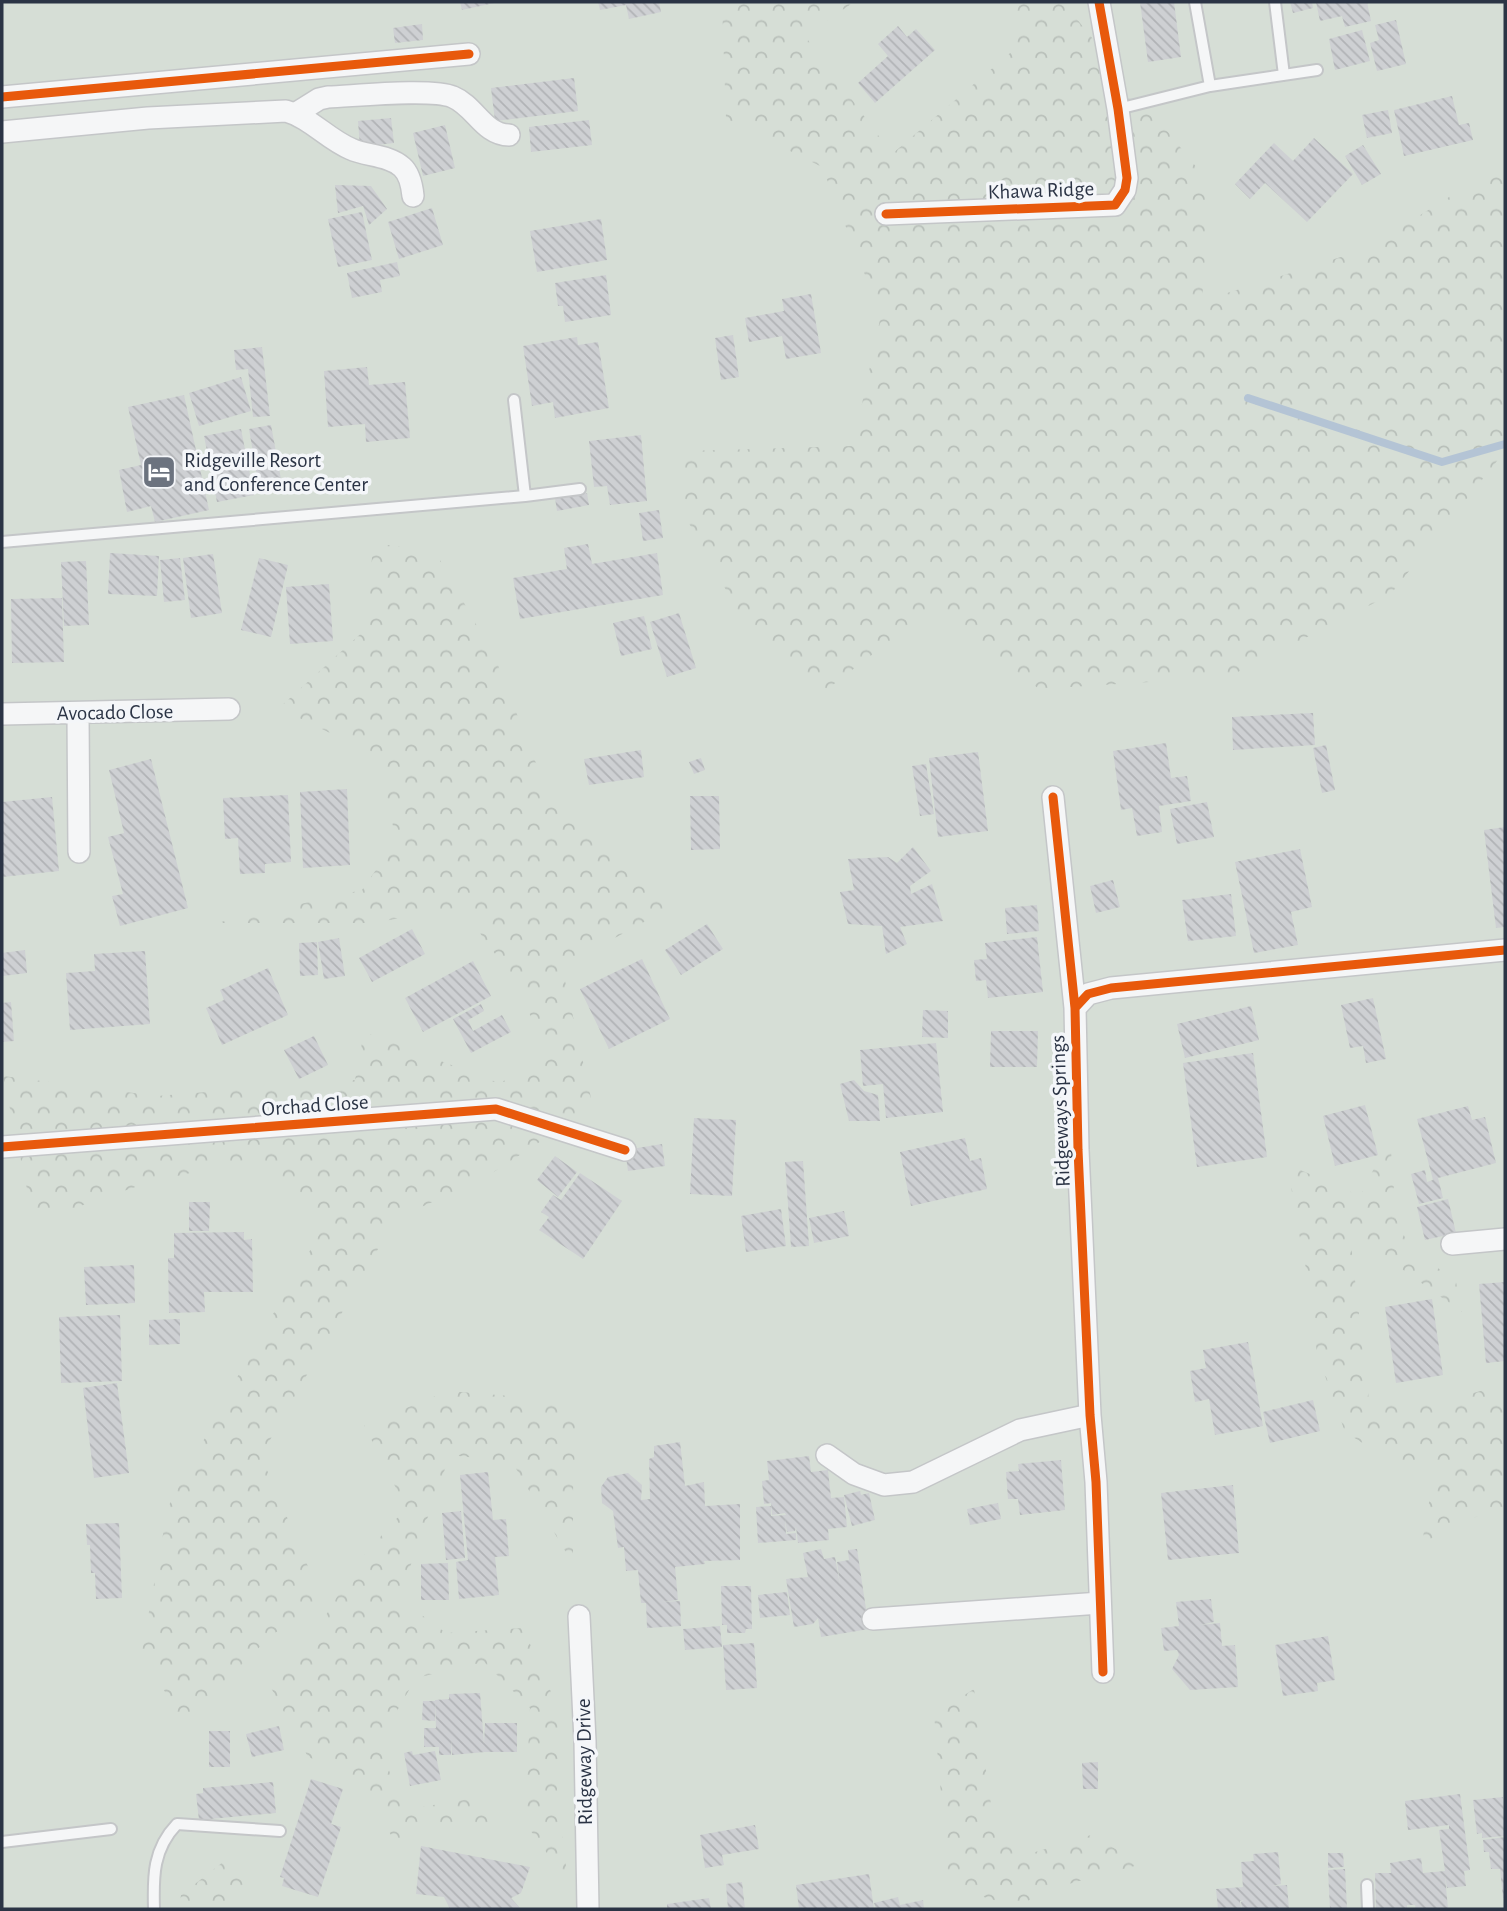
<svg xmlns="http://www.w3.org/2000/svg" width="1507" height="1911" font-family="'Alegreya Sans',sans-serif">
<style>
.green{fill:#d6ded6}
.forest{fill:url(#forest-crowns)}
.lines{fill:none;stroke-linecap:round;stroke-linejoin:round}
.stream{stroke:#b4c4d5;stroke-width:8}
.building{fill:url(#building-back-hatch)}
.lane-casing{stroke:#c4c6c8;stroke-width:14}
.street-casing{stroke:#c4c6c8;stroke-width:24}
.lane{stroke:#f5f6f7;stroke-width:10}
.street{stroke:#f5f6f7;stroke-width:21}
.cycleway-casing{stroke:#f4f6f9;stroke-width:13}
.cycleway{stroke:#e8590c;stroke-width:9}
.labels{text-anchor:middle;stroke-width:7;stroke-linejoin:round;paint-order:stroke}
.street-label{font-size:21px;fill:#2b3445;stroke:#f4f6f9}
.poi-label{font-size:21px;fill:#2b3445;stroke:#f4f6f9;text-anchor:start}
</style>
<defs>
<pattern id="forest-crowns" width="20" height="18" patternUnits="userSpaceOnUse" patternTransform="scale(1.75)"><rect width="20" height="18" fill="#d6ded6"/><path d="M2 6a3 3 0 1 1 6 0M12 15a3 3 0 1 1 6 0" fill="none" stroke="#b8bfb9"/></pattern>
<pattern id="building-back-hatch" width="6" height="6" patternUnits="userSpaceOnUse" patternTransform="scale(1.75)"><rect width="6" height="6" fill="#ced0d3"/><path d="M-1 5l2 2M0 0l6 6M5-1l2 2" fill="none" stroke="#b1b3b6"/></pattern>
</defs>
<rect width="100%" height="100%" fill="#e6e8ea"/>
<!-- green -->
<path class="green" d="M 2,2 L 1505,2 L 1505,1909 L 2,1909 Z"/>
<!-- forest -->
<path class="forest" d="M 722,2 L 854,2 L 805,36 L 892,154 L 1016,48 L 1015,2 L 1063,2 L 1210,184 L 1202,301 L 1366,249 L 1505,162 L 1505,451 L 1390,595 L 1228,677 L 1039,689 L 934,607 L 821,694 L 752,637 L 685,516 L 685,451 L 853,446 L 881,315 L 822,167 L 726,119 Z
M 373,543 L 435,551 L 496,660 L 551,802 L 673,906 L 562,967 L 593,1107 L 483,1179 L 395,1219 L 261,1456 L 324,1604 L 273,1634 L 182,1723 L 142,1650 L 168,1507 L 248,1357 L 326,1223 L 249,1159 L 144,1184 L 34,1222 L 3,1076 L 157,1096 L 355,1080 L 364,1032 L 499,1083 L 546,1062 L 522,991 L 461,907 L 373,923 L 216,923 L 362,890 L 396,841 L 379,757 L 279,708 L 367,628 Z
M 1390,1137 L 1396,1219 L 1414,1256 L 1455,1277 L 1462,1312 L 1392,1262 L 1351,1245 L 1369,1401 L 1436,1404 L 1494,1387 L 1505,1394 L 1505,1511 L 1486,1512 L 1422,1543 L 1435,1468 L 1385,1457 L 1345,1432 L 1317,1353 L 1307,1274 L 1293,1202 L 1289,1165 L 1360,1196 Z
M 448,1391 L 523,1397 L 577,1409 L 573,1491 L 573,1564 L 512,1462 L 450,1455 L 399,1598 L 446,1633 L 523,1628 L 562,1717 L 557,1789 L 568,1882 L 525,1823 L 530,1708 L 484,1662 L 416,1678 L 379,1742 L 403,1810 L 482,1797 L 492,1831 L 433,1828 L 394,1841 L 361,1778 L 308,1757 L 269,1684 L 317,1630 L 358,1562 L 406,1508 L 364,1425 Z
M 974,1689 L 996,1838 L 1032,1853 L 1091,1835 L 1142,1864 L 1072,1883 L 1015,1906 L 949,1887 L 934,1714 Z
M 228,1858 L 249,1888 L 232,1909 L 179,1909 L 181,1895 Z"/>
<g class="lines">
<!-- stream -->
<path class="stream" d="M 1248,398 L 1442,462 L 1505,444"/>
</g>
<!-- building -->
<path class="building" d="M 460,2 L 493,2 L 494,3 L 462,10 Z
M 598,2 L 659,2 L 661,12 L 629,19 L 626,5 L 600,10 Z
M 1140,2 L 1174,2 L 1181,57 L 1148,62 Z
M 1290,2 L 1312,2 L 1313,8 L 1293,13 Z
M 1316,2 L 1367,2 L 1371,21 L 1345,27 L 1342,16 L 1320,21 Z
M 1396,20 L 1406,64 L 1377,71 L 1370,43 L 1379,40 L 1375,25 Z
M 422,24 L 423,40 L 395,43 L 393,28 Z
M 898,26 L 907,37 L 916,29 L 935,50 L 875,103 L 858,83 L 888,56 L 878,44 Z
M 1362,30 L 1370,61 L 1335,70 L 1329,39 Z
M 574,78 L 578,111 L 495,121 L 491,88 Z
M 1452,96 L 1459,125 L 1469,123 L 1473,140 L 1404,156 L 1394,110 Z
M 1388,110 L 1392,133 L 1367,138 L 1362,115 Z
M 391,118 L 394,143 L 360,147 L 358,121 Z
M 589,120 L 592,145 L 531,152 L 529,127 Z
M 445,125 L 455,168 L 423,176 L 413,133 Z
M 1314,138 L 1353,174 L 1307,222 L 1265,183 L 1250,199 L 1235,184 L 1274,143 L 1293,161 Z
M 1363,145 L 1381,174 L 1362,185 L 1345,156 Z
M 335,185 L 371,186 L 387,209 L 369,225 L 363,206 L 338,213 Z
M 432,208 L 443,245 L 399,259 L 388,222 Z
M 362,212 L 372,260 L 338,267 L 328,219 Z
M 601,219 L 607,260 L 537,272 L 530,231 Z
M 397,262 L 400,276 L 380,280 L 382,292 L 352,298 L 347,273 Z
M 606,275 L 611,315 L 565,322 L 563,306 L 558,306 L 555,283 Z
M 811,294 L 821,353 L 786,359 L 782,336 L 749,342 L 745,318 L 784,311 L 782,299 Z
M 733,335 L 739,377 L 721,380 L 715,338 Z
M 577,337 L 578,345 L 598,342 L 609,408 L 555,418 L 553,402 L 532,406 L 523,346 Z
M 262,347 L 270,416 L 253,417 L 248,369 L 236,370 L 234,350 Z
M 367,367 L 369,385 L 405,382 L 410,438 L 366,442 L 365,424 L 328,427 L 324,371 Z
M 241,377 L 251,411 L 199,426 L 189,393 Z
M 184,395 L 209,510 L 155,522 L 151,506 L 127,512 L 119,470 L 141,465 L 128,407 Z
M 271,425 L 283,490 L 260,494 L 249,429 Z
M 241,429 L 254,495 L 217,502 L 204,436 Z
M 641,435 L 647,501 L 610,505 L 607,486 L 594,487 L 589,441 Z
M 587,493 L 589,505 L 557,511 L 555,498 Z
M 659,510 L 663,538 L 643,541 L 639,513 Z
M 588,544 L 592,564 L 657,553 L 663,595 L 520,619 L 513,578 L 567,569 L 564,548 Z
M 110,553 L 159,556 L 157,596 L 108,594 Z
M 213,554 L 222,613 L 191,618 L 183,558 Z
M 180,558 L 185,600 L 164,602 L 160,560 Z
M 259,558 L 288,565 L 271,637 L 241,630 Z
M 86,561 L 89,625 L 64,626 L 61,562 Z
M 329,584 L 333,641 L 290,644 L 286,587 Z
M 62,598 L 64,662 L 12,663 L 11,599 Z
M 679,613 L 696,668 L 667,677 L 650,622 Z
M 644,616 L 652,649 L 621,656 L 613,623 Z
M 1313,713 L 1315,745 L 1233,750 L 1232,717 Z
M 1166,743 L 1171,778 L 1187,776 L 1191,801 L 1159,806 L 1162,832 L 1137,836 L 1132,808 L 1121,810 L 1113,751 Z
M 1326,745 L 1335,790 L 1322,793 L 1313,748 Z
M 641,750 L 644,777 L 589,785 L 584,759 Z
M 978,752 L 988,831 L 938,837 L 929,758 Z
M 701,758 L 705,770 L 694,774 L 689,762 Z
M 151,759 L 188,908 L 120,926 L 112,896 L 123,894 L 108,837 L 124,833 L 109,770 Z
M 926,764 L 934,814 L 920,816 L 912,766 Z
M 347,789 L 350,865 L 303,868 L 300,792 Z
M 288,795 L 291,862 L 265,864 L 265,873 L 240,874 L 238,838 L 225,839 L 223,798 Z
M 690,796 L 719,796 L 720,849 L 691,850 Z
M 52,797 L 59,871 L 2,877 L 2,802 Z
M 1207,802 L 1214,837 L 1177,844 L 1170,809 Z
M 1505,827 L 1505,927 L 1496,928 L 1484,830 Z
M 913,847 L 931,871 L 910,886 L 911,894 L 932,884 L 943,921 L 900,927 L 907,944 L 886,954 L 882,926 L 848,924 L 840,892 L 854,890 L 848,859 L 888,857 L 897,863 Z
M 1300,849 L 1312,907 L 1291,912 L 1298,945 L 1254,953 L 1235,862 Z
M 1113,880 L 1120,907 L 1096,913 L 1090,886 Z
M 1231,894 L 1236,936 L 1188,941 L 1182,900 Z
M 1037,905 L 1039,931 L 1007,934 L 1005,908 Z
M 707,924 L 723,949 L 681,975 L 665,950 Z
M 412,929 L 425,954 L 372,982 L 359,958 Z
M 1037,937 L 1043,992 L 988,998 L 986,980 L 976,981 L 974,960 L 987,959 L 985,943 Z
M 339,938 L 345,976 L 324,979 L 318,942 Z
M 317,942 L 318,975 L 300,976 L 299,943 Z
M 25,950 L 27,973 L 3,976 L 2,953 Z
M 145,951 L 150,1024 L 70,1030 L 66,973 L 95,971 L 94,954 Z
M 642,959 L 670,1019 L 609,1049 L 580,989 Z
M 473,961 L 491,996 L 423,1032 L 405,998 Z
M 268,968 L 288,1015 L 222,1045 L 206,1008 L 224,1000 L 220,990 Z
M 1373,998 L 1386,1059 L 1366,1063 L 1363,1046 L 1350,1048 L 1341,1005 Z
M 11,1002 L 14,1041 L 2,1042 L 2,1003 Z
M 481,1004 L 484,1011 L 468,1020 L 473,1031 L 502,1015 L 511,1032 L 471,1053 L 453,1019 Z
M 1251,1006 L 1259,1040 L 1185,1058 L 1177,1024 Z
M 923,1010 L 948,1011 L 948,1038 L 922,1037 Z
M 991,1031 L 1038,1031 L 1037,1067 L 990,1067 Z
M 314,1036 L 328,1065 L 299,1079 L 284,1050 Z
M 936,1043 L 943,1112 L 886,1118 L 883,1084 L 863,1086 L 860,1050 Z
M 1253,1053 L 1267,1157 L 1197,1167 L 1183,1063 Z
M 854,1080 L 864,1091 L 878,1095 L 880,1121 L 849,1121 L 840,1084 Z
M 1365,1105 L 1378,1155 L 1335,1166 L 1323,1116 Z
M 1468,1106 L 1472,1120 L 1485,1117 L 1496,1163 L 1438,1178 L 1443,1198 L 1419,1204 L 1411,1174 L 1425,1170 L 1427,1182 L 1433,1180 L 1417,1119 Z
M 694,1118 L 736,1120 L 732,1196 L 690,1194 Z
M 965,1138 L 970,1161 L 981,1158 L 987,1189 L 911,1206 L 900,1152 Z
M 662,1144 L 665,1166 L 628,1171 L 625,1150 Z
M 555,1156 L 577,1172 L 558,1197 L 537,1180 Z
M 803,1161 L 809,1246 L 791,1247 L 785,1162 Z
M 580,1173 L 622,1201 L 583,1259 L 539,1230 L 549,1217 L 541,1212 L 553,1195 L 561,1200 Z
M 1448,1199 L 1456,1233 L 1425,1240 L 1417,1207 Z
M 189,1202 L 210,1202 L 209,1231 L 189,1231 Z
M 781,1209 L 786,1246 L 746,1252 L 741,1216 Z
M 844,1211 L 849,1236 L 814,1243 L 809,1218 Z
M 244,1232 L 244,1240 L 252,1239 L 253,1292 L 204,1292 L 205,1312 L 169,1313 L 168,1258 L 174,1258 L 174,1233 Z
M 134,1265 L 135,1303 L 86,1305 L 84,1267 Z
M 1505,1282 L 1505,1361 L 1486,1363 L 1479,1284 Z
M 1432,1299 L 1443,1375 L 1396,1383 L 1385,1307 Z
M 120,1315 L 122,1381 L 61,1383 L 59,1317 Z
M 180,1319 L 180,1344 L 149,1345 L 149,1320 Z
M 1248,1342 L 1263,1426 L 1215,1435 L 1209,1399 L 1195,1402 L 1190,1371 L 1206,1368 L 1203,1350 Z
M 117,1383 L 129,1473 L 94,1478 L 83,1388 Z
M 1313,1400 L 1320,1431 L 1270,1443 L 1263,1412 Z
M 680,1442 L 685,1486 L 704,1482 L 705,1506 L 740,1504 L 740,1560 L 704,1561 L 705,1564 L 675,1567 L 678,1600 L 662,1602 L 680,1601 L 681,1626 L 647,1628 L 646,1603 L 641,1603 L 638,1570 L 626,1571 L 624,1547 L 618,1548 L 613,1511 L 602,1503 L 601,1487 L 608,1477 L 628,1473 L 642,1485 L 641,1500 L 650,1499 L 649,1459 L 654,1457 L 654,1446 Z
M 809,1456 L 811,1472 L 828,1470 L 831,1498 L 844,1497 L 847,1527 L 828,1529 L 829,1540 L 798,1543 L 796,1527 L 795,1531 L 787,1532 L 785,1519 L 786,1534 L 796,1533 L 796,1540 L 758,1543 L 756,1507 L 771,1506 L 771,1516 L 786,1515 L 785,1513 L 772,1515 L 771,1503 L 764,1504 L 762,1481 L 769,1480 L 767,1461 Z
M 1061,1460 L 1065,1510 L 1020,1515 L 1018,1499 L 1008,1499 L 1006,1472 L 1019,1471 L 1018,1464 Z
M 488,1472 L 493,1520 L 506,1519 L 509,1556 L 495,1557 L 499,1595 L 459,1599 L 456,1562 L 468,1560 L 460,1475 Z
M 1233,1485 L 1239,1553 L 1168,1560 L 1161,1493 Z
M 860,1491 L 861,1495 L 869,1493 L 875,1520 L 852,1526 L 844,1495 Z
M 998,1503 L 1001,1519 L 970,1525 L 967,1509 Z
M 461,1511 L 465,1558 L 446,1560 L 442,1513 Z
M 119,1523 L 122,1598 L 96,1599 L 95,1573 L 91,1573 L 90,1545 L 87,1545 L 86,1524 Z
M 821,1549 L 824,1559 L 835,1557 L 840,1585 L 837,1562 L 849,1560 L 848,1550 L 857,1549 L 869,1629 L 821,1637 L 818,1618 L 813,1624 L 794,1627 L 786,1579 L 808,1577 L 803,1553 Z
M 448,1563 L 449,1600 L 421,1600 L 421,1564 Z
M 721,1586 L 751,1586 L 752,1629 L 746,1629 L 745,1633 L 727,1633 L 727,1625 L 722,1625 Z
M 787,1592 L 790,1615 L 760,1618 L 758,1595 Z
M 1211,1599 L 1214,1622 L 1200,1625 L 1220,1623 L 1222,1646 L 1235,1645 L 1238,1687 L 1190,1690 L 1172,1669 L 1179,1655 L 1177,1650 L 1164,1651 L 1161,1628 L 1179,1626 L 1176,1602 Z
M 720,1626 L 722,1647 L 685,1650 L 683,1629 Z
M 1328,1636 L 1335,1680 L 1317,1683 L 1318,1691 L 1283,1696 L 1275,1645 Z
M 754,1643 L 757,1688 L 726,1690 L 723,1645 Z
M 480,1693 L 484,1744 L 485,1723 L 517,1723 L 517,1752 L 485,1752 L 452,1755 L 452,1740 L 451,1755 L 439,1755 L 439,1747 L 424,1747 L 424,1728 L 436,1728 L 435,1700 L 449,1699 L 449,1694 Z
M 423,1701 L 435,1701 L 435,1721 L 422,1720 Z
M 279,1726 L 284,1750 L 252,1757 L 246,1734 Z
M 209,1731 L 230,1731 L 230,1767 L 209,1767 Z
M 412,1751 L 413,1755 L 435,1751 L 441,1780 L 410,1786 L 404,1753 Z
M 1098,1762 L 1098,1789 L 1083,1789 L 1082,1763 Z
M 311,1779 L 343,1789 L 331,1824 L 341,1827 L 318,1897 L 282,1886 L 284,1878 L 280,1877 Z
M 273,1782 L 276,1813 L 199,1820 L 196,1794 L 203,1793 L 203,1788 Z
M 1460,1794 L 1470,1870 L 1464,1871 L 1466,1886 L 1447,1888 L 1445,1876 L 1448,1909 L 1416,1909 L 1415,1905 L 1407,1905 L 1407,1909 L 1376,1909 L 1375,1873 L 1391,1873 L 1390,1863 L 1421,1858 L 1423,1873 L 1445,1871 L 1439,1830 L 1449,1829 L 1449,1825 L 1408,1830 L 1405,1801 Z
M 1503,1797 L 1505,1836 L 1482,1838 L 1482,1833 L 1477,1834 L 1473,1800 Z
M 755,1825 L 759,1849 L 722,1855 L 724,1865 L 705,1868 L 700,1835 Z
M 1505,1837 L 1505,1898 L 1503,1898 L 1500,1869 L 1491,1869 L 1489,1852 L 1484,1852 L 1483,1840 Z
M 421,1846 L 530,1867 L 521,1893 L 511,1898 L 521,1909 L 450,1909 L 444,1897 L 416,1894 Z
M 1278,1852 L 1281,1884 L 1272,1886 L 1287,1885 L 1289,1909 L 1242,1909 L 1241,1902 L 1244,1900 L 1240,1901 L 1241,1909 L 1218,1909 L 1216,1889 L 1243,1887 L 1241,1862 L 1254,1861 L 1253,1854 Z
M 1328,1853 L 1343,1853 L 1344,1867 L 1328,1868 Z
M 1345,1869 L 1347,1909 L 1330,1909 L 1328,1870 Z
M 869,1874 L 874,1909 L 799,1909 L 796,1885 Z
M 742,1882 L 745,1909 L 728,1909 L 726,1884 Z
M 898,1897 L 900,1905 L 923,1900 L 924,1909 L 876,1909 L 874,1903 Z
M 709,1898 L 711,1909 L 667,1909 L 667,1904 Z"/>
<g class="lines">
<!-- lane casing -->
<g class="lane-casing">
<path id="lane" d="M 1195,2 L 1210,86
M 1275,2 L 1284,75
M 1118,109 L 1210,86 L 1317,70
M 514,400 L 525,496
M 2,542 L 525,496 L 580,489
M 2,1842 L 111,1829
M 1367,1885 L 1368,1909
M 154,1909 C 153,1876 153,1849 177,1824 L 280,1831"/>
</g>
<!-- street casing -->
<g class="street-casing">
<path id="street" d="M 2,97 L 469,54
M 295,114 L 319,99 L 328,97 C 355,96 432,88 453,97 C 475,106 484,135 509,135
M 2,132 L 148,118 L 286,111 C 311,118 327,139 351,149 C 366,156 389,155 402,167 C 410,174 412,186 413,196
M 886,214 L 1115,205 L 1125,190 L 1127,178 L 1118,109 L 1099,2
M 78,713 L 79,852
M 2,714 L 229,709
M 1053,797 L 1075,1008 L 1078,1150 L 1090,1415 L 1096,1482 L 1103,1672
M 1075,1008 L 1088,994 L 1111,988 L 1505,950
M 2,1147 L 496,1109 L 625,1150
M 1452,1244 L 1505,1239
M 827,1455 L 854,1474 L 884,1485 L 913,1482 L 1020,1430 L 1090,1415
M 579,1616 L 585,1741 L 588,1909
M 873,1619 L 1100,1603"/>
</g>
<!-- lane -->
<use href="#lane" class="lane"/>
<!-- street -->
<use href="#street" class="street"/>
<!-- cycleway casing -->
<g class="cycleway-casing">
<path id="cycleway" d="M 2,97 L 469,54
M 886,214 L 1115,205 L 1125,190 L 1127,178 L 1118,109 L 1099,2
M 1053,797 L 1075,1008 L 1078,1150 L 1090,1415 L 1096,1482 L 1103,1672
M 1075,1008 L 1088,994 L 1111,988 L 1505,950
M 2,1147 L 496,1109 L 625,1150"/>
</g>
<!-- cycleway -->
<use href="#cycleway" class="cycleway"/>
</g>
<!-- icons -->
<defs>
<g id="hotel-square" transform="scale(1.75)"><rect x="-9" y="-9" width="18" height="18" rx="4" fill="#6c737f" stroke="#f4f6f9"/><path d="M-6-4.5h1.5V1H6V5H4.5V3h-9V5H-6ZM-4 0a1.8 1.8 0 1 1 3.6 0ZM.5 0V-2.5h3Q6-2.5 6 0Z" fill="#fff"/></g>
</defs>
<g fill-rule="evenodd">
<use href="#hotel-square" x="159" y="472"/>
</g>
<g class="labels">
<!-- street labels -->
<g class="street-label">
<text transform="translate(1041 190) rotate(-2)" y="7">Khawa Ridge</text>
<text transform="translate(115 712) rotate(-1)" y="7">Avocado Close</text>
<text transform="translate(315 1105) rotate(-4)" y="7">Orchad Close</text>
<text transform="translate(1060 1111) rotate(-92)" y="7">Ridgeways Springs</text>
<text transform="translate(584 1762) rotate(-91)" y="7">Ridgeway Drive</text>
</g>
<!-- poi labels -->
<g class="poi-label">
<text x="184" y="467">Ridgeville Resort<tspan x="184" dy="24">and Conference Center</tspan></text>
</g>
</g>
<!-- border -->
<rect width="1507" height="1911" fill="none" stroke="#2b3445" stroke-width="7"/>
</svg>
